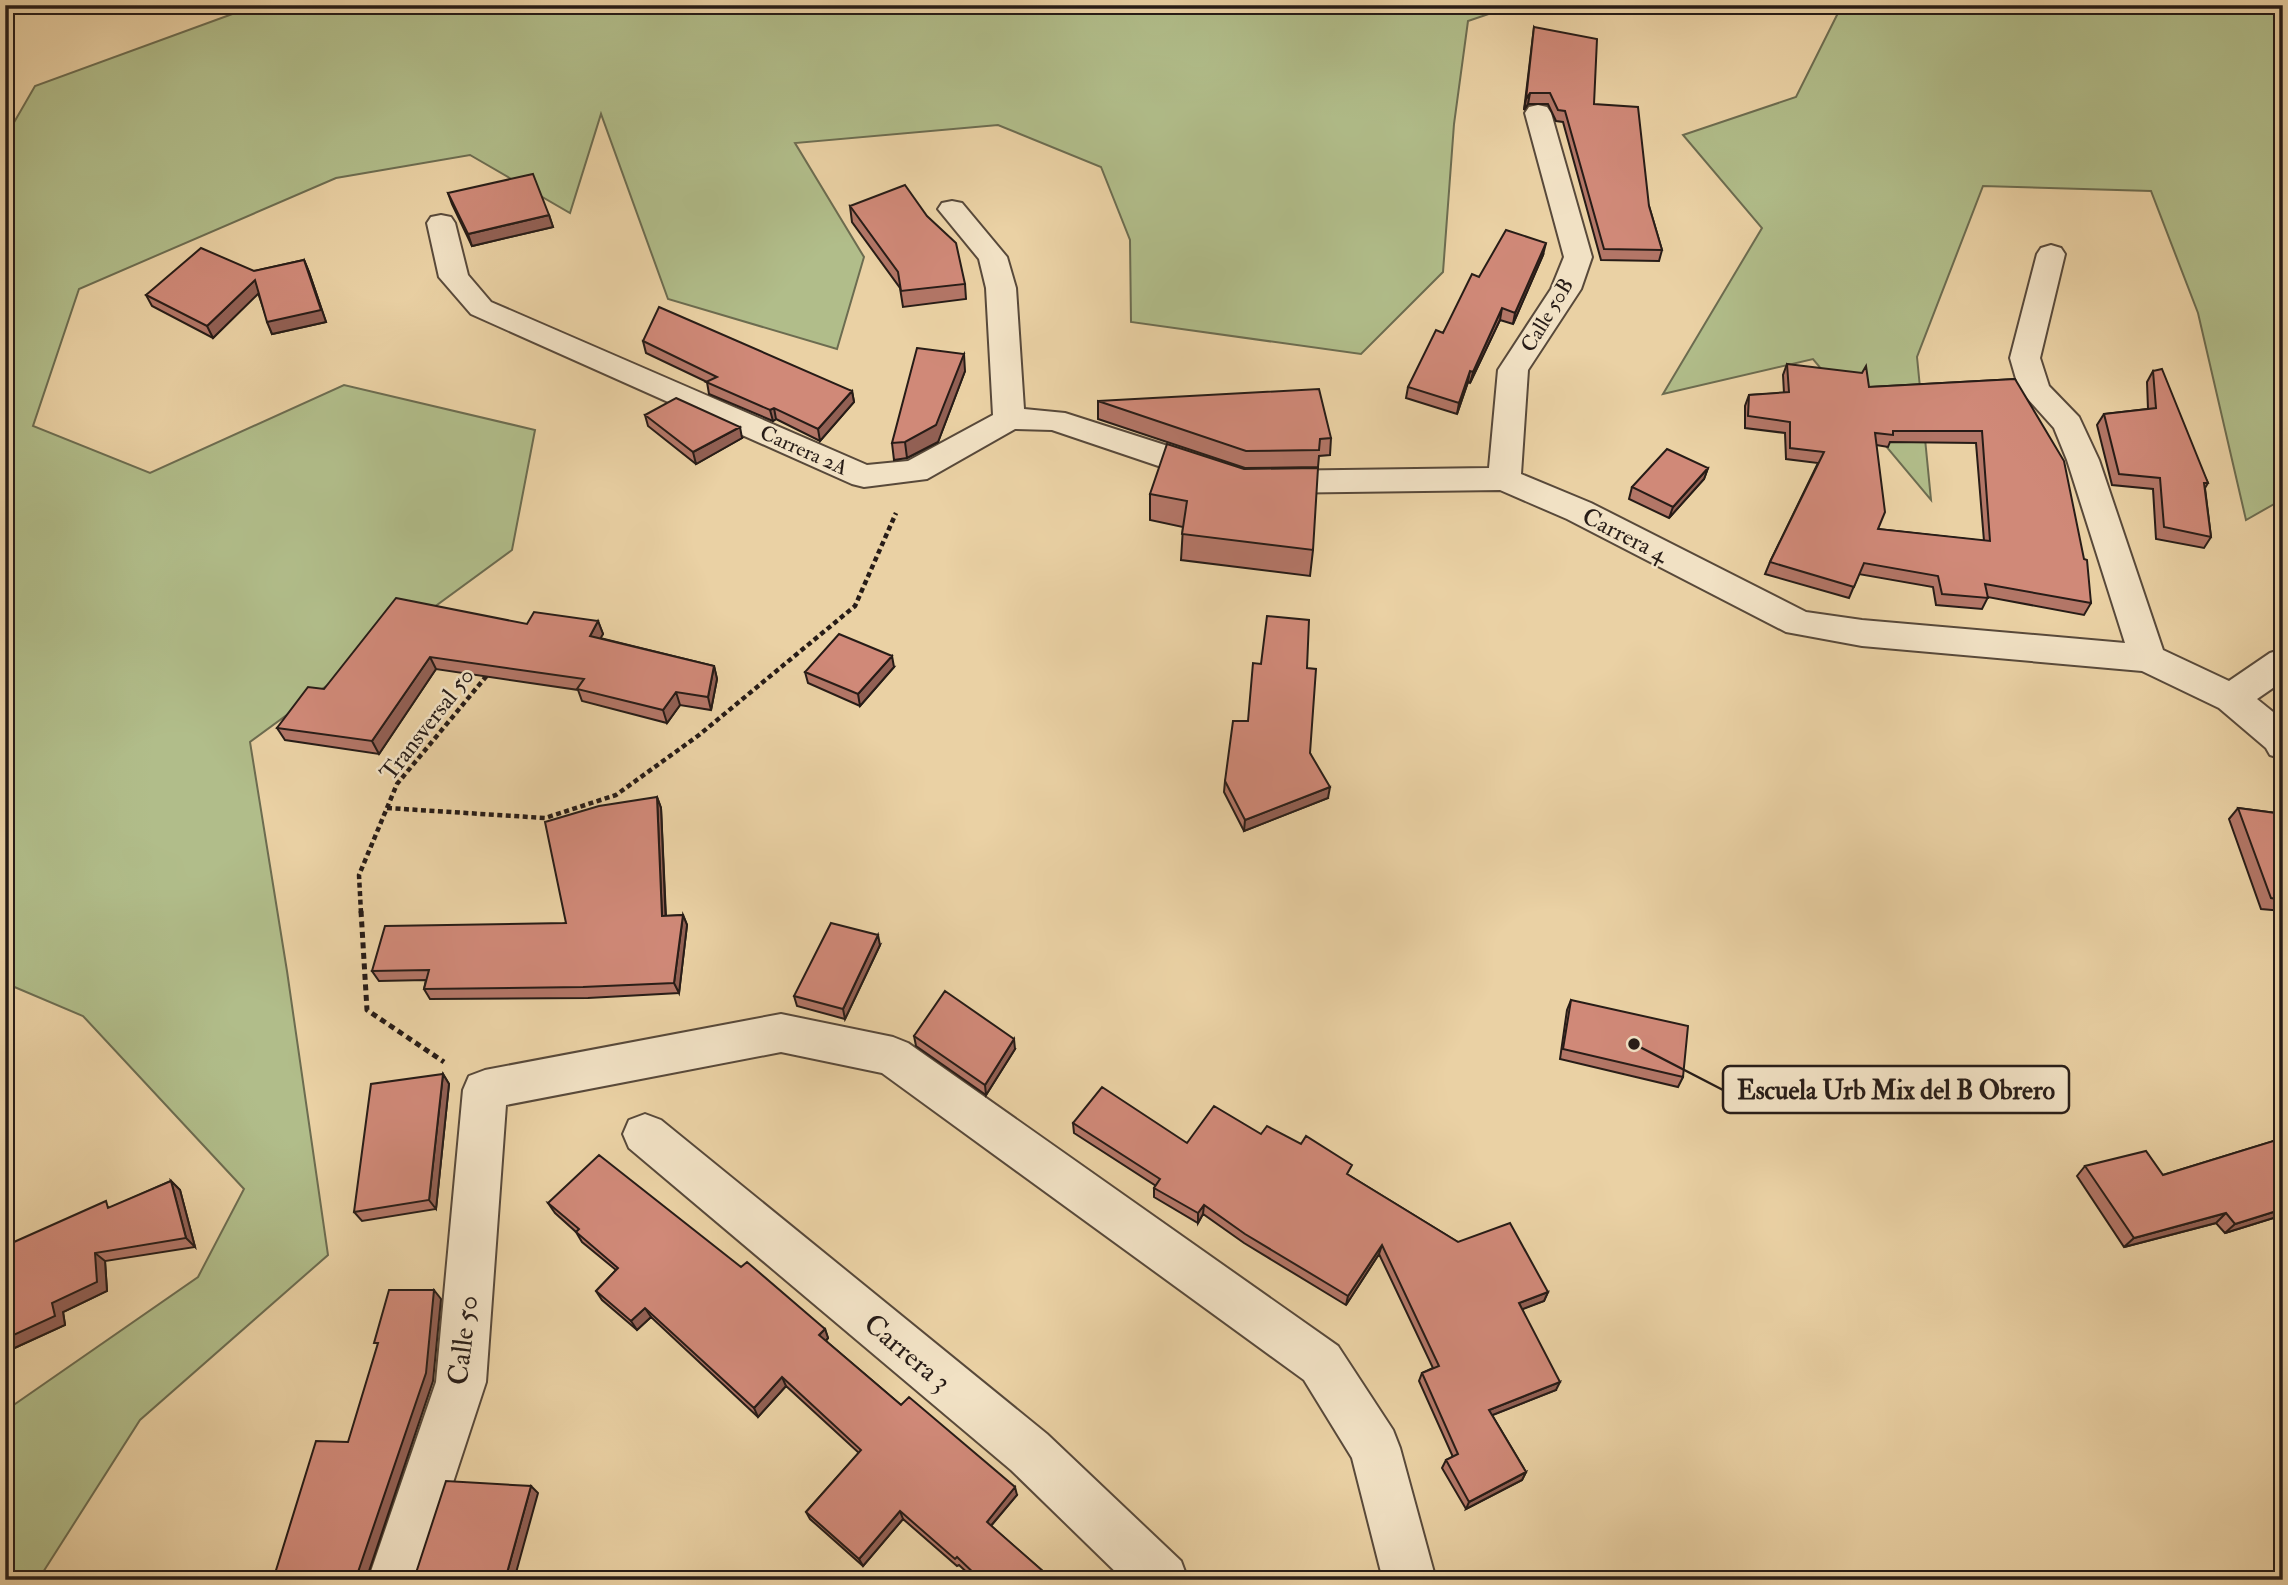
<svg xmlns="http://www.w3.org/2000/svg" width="2288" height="1585" font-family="'IM FELL Double Pica',serif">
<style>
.green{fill:#b1bd8a;stroke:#6c6c50;stroke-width:2}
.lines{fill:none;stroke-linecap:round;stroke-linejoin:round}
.minor-casing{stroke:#58493a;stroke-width:4}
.path-far1{stroke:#271c17;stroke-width:4.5;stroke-dasharray:5 3.5;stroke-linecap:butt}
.path{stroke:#271c17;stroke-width:5;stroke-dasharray:6 4.5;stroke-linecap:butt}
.minor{fill:#f1e1c4;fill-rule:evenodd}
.wall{fill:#b37667;stroke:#271c17;stroke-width:2;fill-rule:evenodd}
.shaded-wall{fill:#926054;stroke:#271c17;stroke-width:2}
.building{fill:#d08978;stroke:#271c17;stroke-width:2;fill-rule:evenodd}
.labels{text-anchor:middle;stroke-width:5;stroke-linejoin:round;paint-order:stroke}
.far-street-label{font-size:21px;fill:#271c17;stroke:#f1e1c4}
.street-label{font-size:24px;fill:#271c17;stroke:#f1e1c4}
.near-street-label{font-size:28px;fill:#271c17;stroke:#f1e1c4}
.leader{fill:none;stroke:#271c17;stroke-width:2.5}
.callout-dot{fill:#271c17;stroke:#f1e1c4;stroke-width:2.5}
.callout{fill:#f1e1c4;stroke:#271c17;stroke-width:2.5}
.callout-label{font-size:26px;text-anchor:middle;font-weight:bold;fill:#271c17}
</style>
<rect width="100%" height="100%" fill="#ead1a4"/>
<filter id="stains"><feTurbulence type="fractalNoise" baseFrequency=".00286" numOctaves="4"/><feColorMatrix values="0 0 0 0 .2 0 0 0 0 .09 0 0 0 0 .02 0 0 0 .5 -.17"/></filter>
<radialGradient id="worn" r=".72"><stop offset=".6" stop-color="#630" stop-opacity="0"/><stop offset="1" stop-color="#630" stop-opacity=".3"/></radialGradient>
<!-- green -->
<path class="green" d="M 257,5 L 1515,5 L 1468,21 L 1454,124 L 1443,272 L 1361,354 L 1131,322 L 1130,240 L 1101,167 L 998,125 L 795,143 L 864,257 L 837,349 L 668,299 L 601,114 L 570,213 L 470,155 L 336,178 L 79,289 L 33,426 L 150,473 L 344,385 L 535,430 L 512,550 L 250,742 L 287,971 L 328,1255 L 140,1420 L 38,1580 L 5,1580 L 5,1411 L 198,1277 L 244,1189 L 83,1016 L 5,983 L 5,138 L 35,86 Z
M 1842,5 L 2283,5 L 2283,499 L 2246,520 L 2198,313 L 2151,191 L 1983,186 L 1917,357 L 1931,500 L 1813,359 L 1663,394 L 1762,228 L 1683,135 L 1796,97 Z"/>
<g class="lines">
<!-- minor casing -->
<g class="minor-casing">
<path id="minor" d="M 1538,105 L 1547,107 L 1551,113 L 1592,257 L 1581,289 L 1528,370 L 1521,474 L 1591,503 L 1806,612 L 1862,620 L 2125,643 L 2067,460 L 2054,428 L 2019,389 L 2010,358 L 2037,254 L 2041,248 L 2051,245 L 2061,248 L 2065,254 L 2040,358 L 2049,386 L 2079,417 L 2099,460 L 2163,650 L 2229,681 L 2270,653 L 2283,649 L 2283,681 L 2257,699 L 2283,720 L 2283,759 L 2270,755 L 2266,748 L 2219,708 L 2142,671 L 1862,646 L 1786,632 L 1567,519 L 1500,490 L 1267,493 L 1255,490 L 1251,482 L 1255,474 L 1267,471 L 1489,468 L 1498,370 L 1551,289 L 1564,257 L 1525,113 L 1529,107 Z
M 952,201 L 962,203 L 1007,257 L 1016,288 L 1024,409 L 1065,413 L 1224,464 L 1228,472 L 1224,480 L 1212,483 L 1200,480 L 1052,430 L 1015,429 L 927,479 L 864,487 L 852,484 L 471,314 L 439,277 L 427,223 L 431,217 L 441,215 L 451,217 L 455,223 L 468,275 L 491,302 L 867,465 L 908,461 L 993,415 L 986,288 L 979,259 L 938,209 L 942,203 Z
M 781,1014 L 893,1037 L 908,1043 L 1338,1346 L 1393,1430 L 1400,1448 L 1436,1580 L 1383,1580 L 1352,1458 L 1304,1380 L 882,1073 L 781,1052 L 506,1105 L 486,1382 L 421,1580 L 368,1580 L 436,1382 L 463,1090 L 469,1076 L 485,1070 Z
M 645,1114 L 661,1120 L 1047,1434 L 1181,1561 L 1188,1580 L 1124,1580 L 1011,1470 L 629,1148 L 623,1134 L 629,1120 Z"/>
</g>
<!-- path-far1 -->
<path class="path-far1" d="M 387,808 L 545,818 L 616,795 L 699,735 L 855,606 L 896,513
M 361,913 L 359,875 L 397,784 L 489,673"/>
<!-- path -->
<path class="path" d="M 361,911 L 367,1010 L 444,1062"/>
<!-- minor -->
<use href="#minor" class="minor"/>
</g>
<!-- wall -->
<path class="wall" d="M 1534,27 L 1594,104 L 1649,206 L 1662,250 L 1659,261 L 1601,260 L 1563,122 L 1556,121 L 1548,104 L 1528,104 L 1524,110 Z
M 448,193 L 549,215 L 553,227 L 472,246 L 452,204 Z
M 850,206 L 965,284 L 966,299 L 903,307 L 900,288 L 852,222 Z
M 1543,255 L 1513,324 L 1500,320 L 1470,383 L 1468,382 L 1457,414 L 1406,398 L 1408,387 L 1479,277 Z
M 304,260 L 309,272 L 326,322 L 272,334 L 258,293 L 213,338 L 152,306 L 146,295 Z
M 643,341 L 852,391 L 854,402 L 820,441 L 776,419 L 773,421 L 709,394 L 707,382 L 646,353 Z
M 1787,364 L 1869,387 L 2015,379 L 2091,603 L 2084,615 L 1988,597 L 1982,609 L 1936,605 L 1933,587 L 1859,574 L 1849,598 L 1765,574 L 1770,562 L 1818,463 L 1786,459 L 1785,433 L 1745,428 L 1745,406 L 1749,395 L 1784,393 L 1783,375 ZM 1890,442 L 1976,443 L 1984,541 L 1878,529 L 1876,445 L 1888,447 Z
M 965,371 L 938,442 L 907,458 L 894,460 L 892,443 Z
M 2153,371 L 2208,483 L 2205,488 L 2211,537 L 2204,548 L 2156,539 L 2153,489 L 2112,485 L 2097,425 L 2104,414 L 2148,409 L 2147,382 Z
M 1098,401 L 1331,438 L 1330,455 L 1319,456 L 1318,467 L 1245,468 L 1098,419 Z
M 645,415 L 742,438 L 696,464 L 648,426 Z
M 1708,468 L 1704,479 L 1669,518 L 1629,499 L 1632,487 Z
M 1244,469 L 1313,550 L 1310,576 L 1181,560 L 1183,527 L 1150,520 L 1150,494 Z
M 598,621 L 603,634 L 600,638 L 714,666 L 717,679 L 711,710 L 680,705 L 667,723 L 582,701 L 578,690 L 436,669 L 379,754 L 285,740 L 277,728 L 324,689 L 527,624 Z
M 894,667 L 860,706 L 808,683 L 805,672 Z
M 1307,668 L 1310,753 L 1328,798 L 1244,831 L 1224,792 L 1225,781 L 1248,721 Z
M 657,797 L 661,808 L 666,916 L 683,915 L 687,925 L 679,993 L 588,998 L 430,999 L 424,989 L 426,980 L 379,981 L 372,971 L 566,923 Z
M 2238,808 L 2283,814 L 2283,911 L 2261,909 L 2229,819 Z
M 880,945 L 845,1019 L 797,1006 L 794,996 Z
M 1571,1000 L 1683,1077 L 1678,1087 L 1560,1059 L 1567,1010 Z
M 914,1036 L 1015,1049 L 986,1095 L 916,1046 Z
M 443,1074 L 449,1084 L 436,1209 L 362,1221 L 354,1212 Z
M 1073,1123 L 1187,1143 L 1261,1134 L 1350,1176 L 1458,1242 L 1548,1292 L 1544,1301 L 1522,1309 L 1556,1390 L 1492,1415 L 1526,1472 L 1522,1480 L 1466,1509 L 1442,1468 L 1446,1460 L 1453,1457 L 1419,1381 L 1422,1373 L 1433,1368 L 1379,1254 L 1346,1305 L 1244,1243 L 1203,1214 L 1198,1223 L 1154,1197 L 1154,1188 L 1156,1186 L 1074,1133 Z
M 2283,1138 L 2283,1215 L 2225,1233 L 2216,1223 L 2124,1247 L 2077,1176 L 2085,1166 L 2163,1175 Z
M 171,1181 L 180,1190 L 195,1247 L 105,1261 L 107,1291 L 63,1312 L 65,1325 L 10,1350 L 5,1347 L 5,1246 L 112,1207 Z
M 548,1203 L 741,1267 L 825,1329 L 828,1338 L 826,1341 L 901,1405 L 1017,1495 L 991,1526 L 1053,1580 L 975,1580 L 959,1565 L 957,1566 L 903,1519 L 863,1566 L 810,1519 L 806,1512 L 859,1453 L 786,1386 L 758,1417 L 651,1317 L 637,1330 L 602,1300 L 596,1291 L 616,1270 L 582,1242 L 576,1232 L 555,1213 Z"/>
<!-- shaded-wall -->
<path class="shaded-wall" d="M 1530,93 L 1528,104 L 1524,110 L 1526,99 Z
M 549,215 L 553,227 L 472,246 L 468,234 Z
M 1546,243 L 1543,255 L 1513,324 L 1515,313 Z
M 304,260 L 309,272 L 326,322 L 272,334 L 267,322 Z
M 255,280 L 260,292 L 213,338 L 207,326 Z
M 1502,308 L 1500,320 L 1470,383 L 1473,372 Z
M 964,354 L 965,371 L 938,442 L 907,458 L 905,442 Z
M 1470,371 L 1468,382 L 1457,414 L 1459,403 Z
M 852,391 L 854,402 L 820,441 L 818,429 Z
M 774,408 L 776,419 L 773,421 L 770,410 Z
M 740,427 L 742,438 L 696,464 L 693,452 Z
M 1708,468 L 1704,479 L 1669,518 L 1673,507 Z
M 598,621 L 603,634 L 595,648 L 590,636 Z
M 892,656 L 894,667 L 860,706 L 858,694 Z
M 430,657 L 436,669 L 379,754 L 372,741 Z
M 714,666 L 717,679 L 711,710 L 708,697 Z
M 676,692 L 680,705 L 667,723 L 663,710 Z
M 1330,787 L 1328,798 L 1244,831 L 1245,820 Z
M 657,797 L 661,808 L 666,927 L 662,916 Z
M 683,915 L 687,925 L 679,993 L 674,983 Z
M 878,935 L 880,945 L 845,1019 L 843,1009 Z
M 1014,1039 L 1015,1049 L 986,1095 L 985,1085 Z
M 443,1074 L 449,1084 L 436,1209 L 429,1200 Z
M 171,1181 L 180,1190 L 195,1247 L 186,1238 Z
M 1204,1205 L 1203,1214 L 1198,1223 L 1198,1213 Z
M 2283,1209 L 2283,1215 L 2225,1233 L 2235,1224 Z
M 2226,1213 L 2216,1223 L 2124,1247 L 2134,1238 Z
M 1382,1245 L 1379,1254 L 1346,1305 L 1348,1296 Z
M 95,1253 L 105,1261 L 107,1291 L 63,1312 L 65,1325 L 10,1350 L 5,1347 L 5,1339 L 52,1303 Z
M 434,1290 L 441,1299 L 433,1381 L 366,1580 L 357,1575 Z
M 1548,1292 L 1544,1301 L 1515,1312 L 1519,1303 Z
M 645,1308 L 651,1317 L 637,1330 L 631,1321 Z
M 825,1329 L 828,1338 L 823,1344 L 819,1335 Z
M 782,1377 L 786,1386 L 758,1417 L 754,1408 Z
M 1560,1382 L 1556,1390 L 1485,1418 L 1489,1410 Z
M 1526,1472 L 1522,1480 L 1466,1509 L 1469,1502 Z
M 531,1486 L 538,1493 L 514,1580 L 505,1580 Z
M 1015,1487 L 1017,1495 L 988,1529 L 987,1522 Z
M 900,1511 L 903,1519 L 863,1566 L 859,1559 Z"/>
<!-- building -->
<path class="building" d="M 1534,27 L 1597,39 L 1594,104 L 1638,107 L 1649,206 L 1662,250 L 1604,249 L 1565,111 L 1558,110 L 1550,93 L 1530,93 L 1526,99 Z
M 533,174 L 549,215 L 468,234 L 448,193 Z
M 905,185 L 927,216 L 956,243 L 965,284 L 901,291 L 898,272 L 850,206 Z
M 1506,230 L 1546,243 L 1515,313 L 1502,308 L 1473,372 L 1470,371 L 1459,403 L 1408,387 L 1436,330 L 1443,333 L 1472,274 L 1479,277 Z
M 201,248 L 254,271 L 304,260 L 321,310 L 267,322 L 255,280 L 207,326 L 146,295 Z
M 659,307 L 852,391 L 818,429 L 774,408 L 770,410 L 706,382 L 717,377 L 643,341 Z
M 917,348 L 964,354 L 936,425 L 905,442 L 892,443 Z
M 1787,364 L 1862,373 L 1866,366 L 1869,387 L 2015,379 L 2064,461 L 2084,559 L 2087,560 L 2091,603 L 1985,584 L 1988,598 L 1942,594 L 1938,576 L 1864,563 L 1854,587 L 1770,562 L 1824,452 L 1790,448 L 1790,422 L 1748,416 L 1749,395 L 1789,392 ZM 1893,431 L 1982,431 L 1990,541 L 1878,529 L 1885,512 L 1875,433 L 1893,435 Z
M 2162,369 L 2208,483 L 2204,483 L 2211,537 L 2164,527 L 2160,478 L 2119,474 L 2104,414 L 2156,408 L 2153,371 Z
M 1319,389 L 1331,438 L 1320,439 L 1319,450 L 1246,451 L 1098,401 Z
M 676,398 L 740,427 L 693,452 L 645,415 Z
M 1167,444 L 1244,469 L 1318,468 L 1313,550 L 1182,534 L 1187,501 L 1150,494 Z
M 1667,449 L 1708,468 L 1673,507 L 1632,487 Z
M 396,598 L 527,624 L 534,612 L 598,621 L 590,636 L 714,666 L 708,697 L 676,692 L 663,710 L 577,689 L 584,679 L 430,657 L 372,741 L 277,728 L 308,687 L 324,689 Z
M 1267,616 L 1309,620 L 1307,668 L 1316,669 L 1310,753 L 1330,787 L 1245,820 L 1225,781 L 1233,721 L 1248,721 L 1253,663 L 1261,664 Z
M 839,634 L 892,656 L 858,694 L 805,672 Z
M 657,797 L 662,916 L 683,915 L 674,983 L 583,987 L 424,989 L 429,970 L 372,971 L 385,926 L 566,923 L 545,822 L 599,806 Z
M 2238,808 L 2283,814 L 2283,900 L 2271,898 Z
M 831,923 L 878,935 L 843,1009 L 794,996 Z
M 945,991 L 1014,1039 L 985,1085 L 914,1036 Z
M 1571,1000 L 1688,1026 L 1683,1077 L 1563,1049 Z
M 443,1074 L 429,1200 L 354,1212 L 371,1084 Z
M 1102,1087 L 1187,1143 L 1214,1106 L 1261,1134 L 1267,1126 L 1301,1144 L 1306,1136 L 1352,1165 L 1347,1174 L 1458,1242 L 1510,1223 L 1548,1292 L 1519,1303 L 1560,1382 L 1489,1410 L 1526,1472 L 1469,1502 L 1446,1460 L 1458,1454 L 1422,1373 L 1439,1366 L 1382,1245 L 1348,1296 L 1245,1234 L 1204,1205 L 1198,1213 L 1154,1188 L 1160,1179 L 1073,1123 Z
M 2283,1138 L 2283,1209 L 2235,1224 L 2226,1213 L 2134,1238 L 2085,1166 L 2146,1151 L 2163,1175 Z
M 599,1155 L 741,1267 L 747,1262 L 825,1329 L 819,1335 L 901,1405 L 909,1397 L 1015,1487 L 987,1522 L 1053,1580 L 981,1580 L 957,1557 L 955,1559 L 900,1511 L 859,1559 L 806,1512 L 861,1450 L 782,1377 L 754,1408 L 645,1308 L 631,1321 L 596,1291 L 618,1268 L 576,1232 L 579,1229 L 548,1203 Z
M 171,1181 L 186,1238 L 95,1253 L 97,1282 L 52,1303 L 55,1316 L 5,1339 L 5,1246 L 106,1201 L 108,1208 Z
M 389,1290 L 434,1290 L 426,1373 L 357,1575 L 415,1576 L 446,1481 L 531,1486 L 505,1580 L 273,1580 L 316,1441 L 348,1442 L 378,1343 L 374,1343 Z"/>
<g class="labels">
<!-- far-street labels -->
<g class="far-street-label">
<text transform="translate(1547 315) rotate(-59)" y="7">Calle 50B</text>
<text transform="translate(804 450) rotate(24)" y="7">Carrera 2A</text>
</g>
<!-- street labels -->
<g class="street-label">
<text transform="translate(1625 535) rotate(27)" y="8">Carrera 4</text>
<text transform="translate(427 724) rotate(-52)" y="8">Transversal 50</text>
</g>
<!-- near-street labels -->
<g class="near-street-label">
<text transform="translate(462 1340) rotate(-83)" y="10">Calle 50</text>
<text transform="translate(908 1352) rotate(40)" y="10">Carrera 3</text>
</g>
</g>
<!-- callouts -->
<path class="leader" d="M1634 1044L1723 1090"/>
<circle class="callout-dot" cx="1634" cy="1044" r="7"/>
<rect class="callout" x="1723" y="1066" width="346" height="47" rx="7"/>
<g class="callout-label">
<text x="1896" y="1099">Escuela Urb Mix del B Obrero</text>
</g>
<!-- margin -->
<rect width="2288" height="1585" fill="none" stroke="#ead1a4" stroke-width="28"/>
<rect x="7" y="7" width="2274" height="1571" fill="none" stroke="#271c17" stroke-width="3.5"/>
<rect x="14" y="14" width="2260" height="1557" fill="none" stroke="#271c17" stroke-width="2"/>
<rect width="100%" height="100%" filter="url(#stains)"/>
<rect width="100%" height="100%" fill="url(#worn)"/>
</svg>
